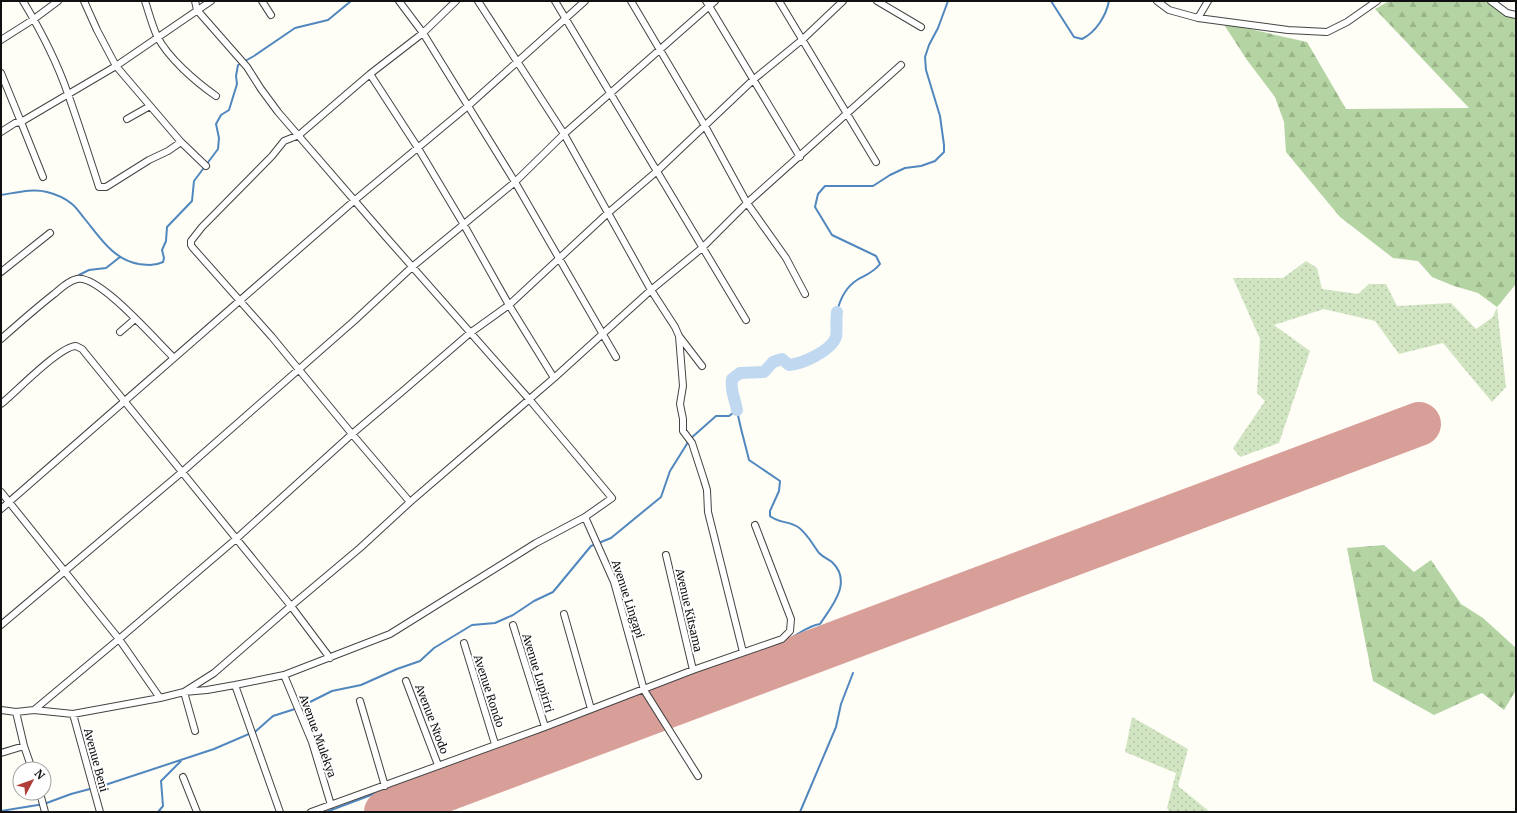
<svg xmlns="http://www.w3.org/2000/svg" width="1517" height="813" font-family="Merriweather,serif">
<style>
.green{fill:url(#green-dots)}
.forest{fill:url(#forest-firs)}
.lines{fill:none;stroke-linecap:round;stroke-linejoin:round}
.stream{stroke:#5087be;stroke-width:2}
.river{stroke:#c0d9f0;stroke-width:12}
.runway{stroke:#d89e98;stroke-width:44}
.minor-casing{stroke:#444;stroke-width:8}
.minor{stroke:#fff;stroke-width:6}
.labels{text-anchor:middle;stroke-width:4;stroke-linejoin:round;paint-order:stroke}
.street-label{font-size:11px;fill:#111;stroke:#fff}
</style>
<defs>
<pattern id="green-dots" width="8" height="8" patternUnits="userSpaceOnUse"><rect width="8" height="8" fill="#d1e5c2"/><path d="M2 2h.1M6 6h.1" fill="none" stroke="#b2c3a6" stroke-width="1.8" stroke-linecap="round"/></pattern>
<pattern id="forest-firs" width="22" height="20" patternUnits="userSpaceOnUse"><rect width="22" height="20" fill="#b5d4a3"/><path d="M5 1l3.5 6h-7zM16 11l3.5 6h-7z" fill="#9bb58b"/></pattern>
</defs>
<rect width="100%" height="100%" fill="#fefdf6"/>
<!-- green -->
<path class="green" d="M 1306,261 L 1317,268 L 1322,289 L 1358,294 L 1369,284 L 1386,284 L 1397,306 L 1451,303 L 1476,329 L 1493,317 L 1497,307 L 1506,387 L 1492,402 L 1443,343 L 1399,354 L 1375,321 L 1324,309 L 1274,325 L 1310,351 L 1279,443 L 1240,457 L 1233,448 L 1265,401 L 1257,393 L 1260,339 L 1233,278 L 1283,278 Z
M 1132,717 L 1188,749 L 1178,786 L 1210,812 L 1170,812 L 1167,808 L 1176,773 L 1125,752 Z"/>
<!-- forest -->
<path class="forest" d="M 1389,1 L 1485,1 L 1507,17 L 1516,18 L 1516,284 L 1497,307 L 1478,293 L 1454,286 L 1432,277 L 1418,261 L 1393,258 L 1340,217 L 1286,152 L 1284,122 L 1275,97 L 1247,60 L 1223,23 L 1307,42 L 1346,109 L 1469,108 L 1375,9 Z
M 1384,545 L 1414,572 L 1431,560 L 1461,604 L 1483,618 L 1516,648 L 1516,690 L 1504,710 L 1482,693 L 1434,715 L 1373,681 L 1347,548 Z"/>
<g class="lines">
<!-- stream -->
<path class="stream" d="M 1051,1 L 1074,37 L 1082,39 C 1096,32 1106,16 1109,1
M 1,195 C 15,193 32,188 47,192 C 55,194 65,198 72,204 C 76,207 80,213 84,218 C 99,236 113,260 139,264 C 148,265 154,266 163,262 L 164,258 L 162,250 L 166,241 L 167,227 L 192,201 L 194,181 L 218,149 L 219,138 L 216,124 L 221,115 L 229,110 L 237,84 L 236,76 L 238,65 L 254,56 L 295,28 L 328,20 L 351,1
M 79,275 L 89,270 L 106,268 L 120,257
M 837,312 C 840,299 846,287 857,280 C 866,275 874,272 880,264 L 876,256 L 832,235 L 815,207 L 818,194 L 825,186 L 873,186 L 890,175 L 905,168 L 921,166 L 935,161 L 944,152 L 944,145 L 940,116 L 926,70 L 925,57 L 929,45 L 938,28 L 948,1
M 589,713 L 769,647
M 1,811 L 44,804 L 71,794 L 105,785 L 214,749 L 256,731 L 273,716 L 298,708 L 332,691 L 361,685 L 397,669 L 420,661 L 434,648 L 472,625 L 495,623 L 513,615 L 534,601 L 553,592 L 591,546 L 611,538 L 661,497 L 670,471 L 690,439 L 716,416 L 729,416 L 737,410 C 740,427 745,443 749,460 L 780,481 L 779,491 L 770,511 L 770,516 C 778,523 789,521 798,527 C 807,533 813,545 819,553 C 823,557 828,559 832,562 C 853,582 832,606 820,624 C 806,626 796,637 782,642
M 158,812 L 163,806 L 161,781 L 181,761
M 326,812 L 512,742
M 800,812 L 836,727 L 841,704 L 853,673"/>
<!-- river -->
<path class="river" d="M 737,410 C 735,399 730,390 732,379 L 740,373 L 764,372 L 773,362 L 782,359 L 789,365 C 802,364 831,351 836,337 C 837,334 836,317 837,312"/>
<!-- runway -->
<path class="runway" d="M 386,812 L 1419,424"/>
<!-- minor casing -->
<g class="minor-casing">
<path id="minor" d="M 23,1 C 41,31 57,62 68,94 C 79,125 89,156 99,187 L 106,187 L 149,160 L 168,151 L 181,142
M 84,1 L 97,30 L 116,66 L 181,142 L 206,166
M 145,1 C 149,13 152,25 157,36 C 168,58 196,82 216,96
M 262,1 L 271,15
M 399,1 L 423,33 L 515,182 L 616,357
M 478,1 L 564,134 L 651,290 L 675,327 L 679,336 L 683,386 L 680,404 L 683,419 L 683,431 L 692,443 L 704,480 L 707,490 L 708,512 L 743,652
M 555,1 L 746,320
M 631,1 L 705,126 L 747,203 L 786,258 L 805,294
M 706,1 L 800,157
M 779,1 L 876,162
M 877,1 L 921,27
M 1157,1 L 1169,10 L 1198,18 L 1288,30 L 1327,32 L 1347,22 L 1377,1
M 1491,1 L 1507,13 L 1516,15
M 1198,18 L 1208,1
M 1,40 L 34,19 L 58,1
M 1,73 L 21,122 L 116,66 L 211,1
M 370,74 L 418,148 L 464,225 L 509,305 L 554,378
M 127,119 L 150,106
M 1,132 L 15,123 L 21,122 L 43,177
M 1,272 L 50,233
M 120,332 L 135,319
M 679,336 L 702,366
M 1,339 C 18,324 36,308 54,294 C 61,288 68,281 77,279 C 99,274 157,342 174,358
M 1,404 C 16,392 60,346 76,346 L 82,349 L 291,606 L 330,658
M 1,492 L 119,639 L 160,698 L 184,692 L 207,690 L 235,685 L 284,675 L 390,634 L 536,543 L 585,517 L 612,498 L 529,399 L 386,237 L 278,112 L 261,89 L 247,67 L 197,10 L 195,1
M 410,502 L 352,434 L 272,337 L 193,248 L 191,245 L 191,241 L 202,227 L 272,156 L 284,141 L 299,135 L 370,74 L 423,33 L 456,1
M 1,509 L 355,200 L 468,106 L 585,1
M 585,517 L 614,582 L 644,690 L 698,776
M 666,555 L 693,670
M 564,614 L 591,709
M 1,625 L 182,472 L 354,321 L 412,267 L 515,182 L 564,134 L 715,1
M 513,625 L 545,727
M 464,643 L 495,744
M 284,675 L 312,742 L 331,805
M 406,681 L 438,765
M 235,685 L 280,812
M 360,701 L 385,786
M 1,710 L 16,712 L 34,710 L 73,714 L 160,698
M 34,710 L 119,639 L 236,539 L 352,434 L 404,390 L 470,333 L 509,305 L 608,213 L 656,172 L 753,80 L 803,39 L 843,1
M 16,712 L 24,746 L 32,769
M 73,714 L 100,812
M 195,731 L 184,692 L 214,673 L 291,606 L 360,548 L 410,502 L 554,378 L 651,290 L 702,248 L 747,203 L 901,65
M 1,753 L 24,746
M 183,777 L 197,812
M 40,793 L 45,812
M 311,812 L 545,727 L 693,670 L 782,639 L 790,631 L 791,619 L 755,525"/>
</g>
<!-- minor -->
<use href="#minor" class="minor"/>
</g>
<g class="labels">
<!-- street labels -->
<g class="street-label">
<text transform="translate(628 599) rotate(72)" y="4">Avenue Lingapi</text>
<text transform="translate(689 610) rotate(77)" y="4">Avenue Kitsama</text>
<text transform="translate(538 673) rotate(73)" y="4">Avenue Lupiriri</text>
<text transform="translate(489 691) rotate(72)" y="4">Avenue Rondo</text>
<text transform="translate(432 719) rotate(69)" y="4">Avenue Ntodo</text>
<text transform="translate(318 736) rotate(70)" y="4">Avenue Mulekya</text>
<text transform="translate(96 760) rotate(75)" y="4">Avenue Beni</text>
</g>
</g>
<!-- border -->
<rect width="1517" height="813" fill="none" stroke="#111111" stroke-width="4"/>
<!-- north arrow -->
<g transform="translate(32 781) rotate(49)"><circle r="19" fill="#ffffff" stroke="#a0a0a0"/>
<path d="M0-3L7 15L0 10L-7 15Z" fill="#b13f39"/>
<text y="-6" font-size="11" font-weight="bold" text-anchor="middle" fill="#111111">N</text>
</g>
</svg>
